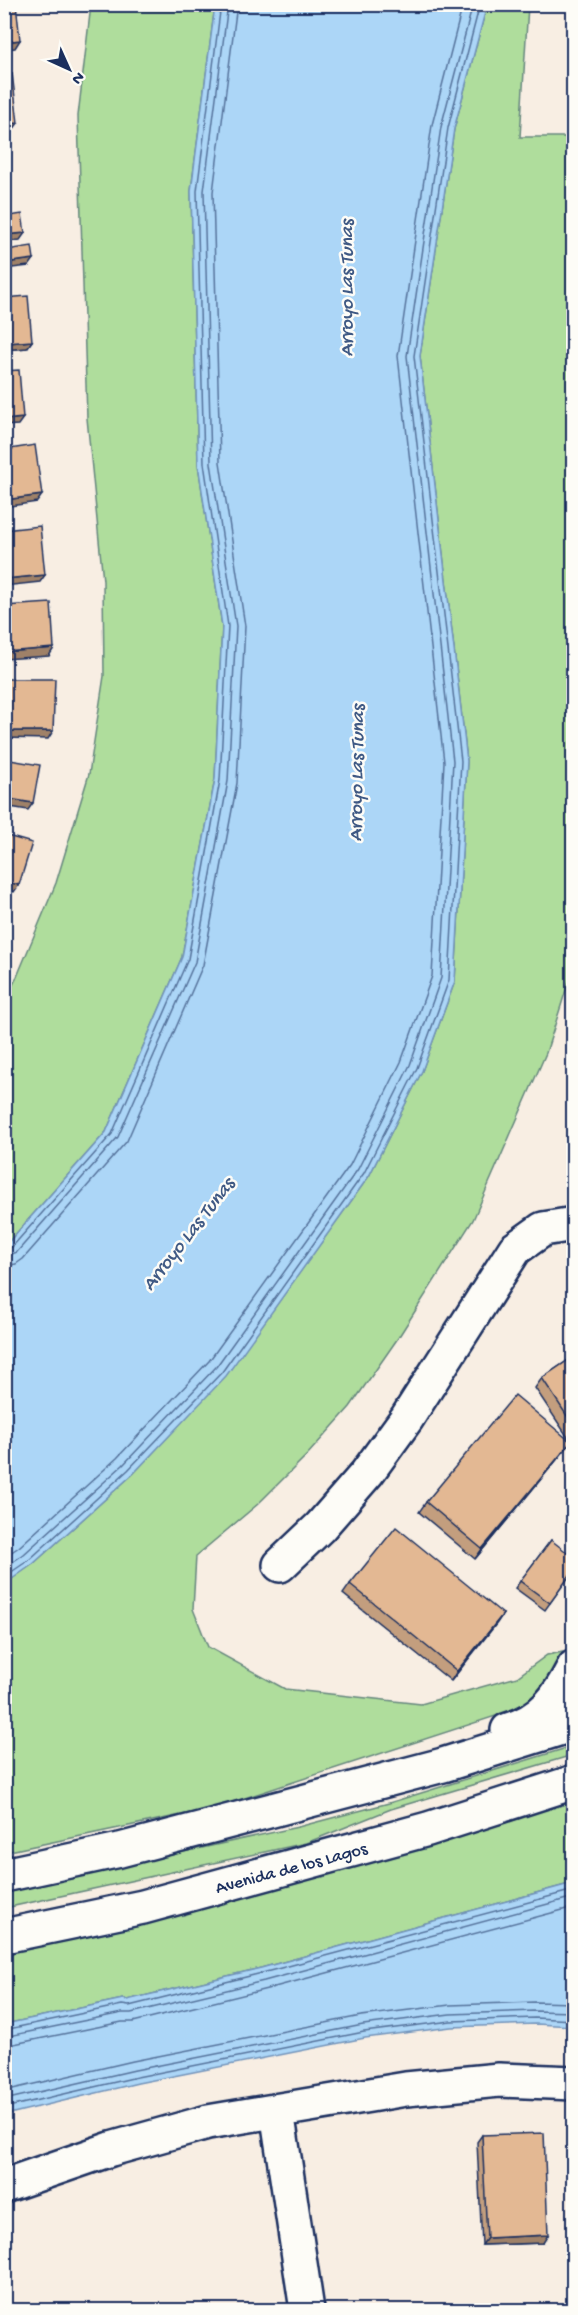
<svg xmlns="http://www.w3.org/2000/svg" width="578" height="2315" font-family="'Gochi Hand',sans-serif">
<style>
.green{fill:#afdd9c;stroke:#65867d;stroke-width:1.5}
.water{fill:#acd6f7;stroke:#7293ba;stroke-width:1.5}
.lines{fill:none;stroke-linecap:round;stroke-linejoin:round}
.shore{stroke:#55729b;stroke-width:1.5}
.minor-casing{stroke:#1b2f5e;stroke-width:38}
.minor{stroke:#fdfcf7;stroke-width:33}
.wall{fill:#c39e7e;stroke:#1b2f5e;stroke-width:1.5}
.shaded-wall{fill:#9f8167;stroke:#1b2f5e;stroke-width:1.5}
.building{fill:#e3b893;stroke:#1b2f5e;stroke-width:1.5}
.labels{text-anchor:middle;stroke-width:5;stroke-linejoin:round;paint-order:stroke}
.street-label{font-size:18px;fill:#1b2f5e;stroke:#fdfcf7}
.water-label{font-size:20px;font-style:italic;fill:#3f5984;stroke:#fdfcf7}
</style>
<rect width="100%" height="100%" fill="#f8eee3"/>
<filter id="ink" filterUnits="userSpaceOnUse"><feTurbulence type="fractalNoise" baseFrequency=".0167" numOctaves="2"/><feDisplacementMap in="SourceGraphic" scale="12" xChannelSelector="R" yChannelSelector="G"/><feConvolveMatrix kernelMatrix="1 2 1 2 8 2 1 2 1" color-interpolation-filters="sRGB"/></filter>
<g filter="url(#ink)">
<!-- green -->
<path class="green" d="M 91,5 L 215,5 L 191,191 L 198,464 L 222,626 L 215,779 L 182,957 L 106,1132 L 5,1246 L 5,999 L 16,979 L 56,883 L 89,774 L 104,676 L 103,581 L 87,418 L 78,116 Z
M 487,5 L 528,5 L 520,137 L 574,137 C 574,251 570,365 570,479 L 574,482 L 573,968 L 546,1053 L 473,1220 L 398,1338 L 350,1407 L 307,1455 L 258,1504 L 196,1556 L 193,1609 L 208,1647 L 285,1689 L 421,1704 L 517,1677 L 547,1655 L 563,1652 L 557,1674 L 529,1705 L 214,1808 L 5,1852 L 4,1584 L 33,1564 L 133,1474 L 226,1375 L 369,1176 L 422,1071 L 455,981 L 467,761 L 420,356 L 454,129 Z
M 573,1746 L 573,1755 L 391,1809 L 306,1843 L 5,1908 L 4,1891 L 298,1827 L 389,1803 Z
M 573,1800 L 573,1883 L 261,1968 L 127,2000 L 123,1999 L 5,2024 L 4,1945 L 502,1824 Z"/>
<!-- water -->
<path class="water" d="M 215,5 L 487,5 L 454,129 L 420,356 L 467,761 L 455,981 L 422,1071 L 369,1176 L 226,1376 L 133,1474 L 33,1564 L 5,1584 L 5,1246 L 106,1132 L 182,957 L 215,779 L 222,626 L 198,464 L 191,191 Z
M 573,1883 L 573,2026 L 536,2024 L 451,2027 L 365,2038 L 138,2083 L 5,2115 L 5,2024 L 123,1999 L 127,2000 L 261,1968 Z"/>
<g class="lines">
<!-- shore -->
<path class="shore" d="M 4,1249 L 12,1247 L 112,1134 L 188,959 L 220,780 L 228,626 L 204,463 L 197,191 L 221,4
M 4,1257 L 17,1252 L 118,1137 L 195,962 L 228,781 L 236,626 L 211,463 L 204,191 L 228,4
M 4,1266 L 16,1264 L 23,1259 L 127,1141 L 203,965 L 237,783 L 245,626 L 220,462 L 213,192 L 237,4
M 4,1557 L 19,1547 L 117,1458 L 209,1361 L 350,1165 L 401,1062 L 432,976 L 444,762 L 398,356 L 432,125 L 463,4
M 4,1568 L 24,1554 L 123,1465 L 216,1367 L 358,1169 L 410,1065 L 441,978 L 453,761 L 407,356 L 441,127 L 473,4
M 4,1577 L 29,1560 L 128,1470 L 222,1372 L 364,1173 L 417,1068 L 449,980 L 461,761 L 414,356 L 448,128 L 480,4
M 4,2030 L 122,2005 L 129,2006 L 262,1973 L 574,1890
M 4,2037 L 122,2013 L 131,2013 L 264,1981 L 574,1897
M 4,2046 L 122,2022 L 133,2022 L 267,1989 L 574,1907
M 4,2091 L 133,2061 L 361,2016 L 450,2005 L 535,2002 L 574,2003
M 4,2100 L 135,2070 L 363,2025 L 450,2014 L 535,2011 L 574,2012
M 4,2108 L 137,2077 L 364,2032 L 451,2021 L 535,2018 L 574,2020"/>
<!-- minor casing -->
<g class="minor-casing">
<path id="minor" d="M 280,1565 L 320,1527 L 367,1473 L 407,1418 L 515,1249 L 543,1229 L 574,1224
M 508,1730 C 543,1720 558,1698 574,1667
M 4,1875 L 120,1850 L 443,1765 L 574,1724
M 4,1936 L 143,1907 L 428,1829 L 574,1782
M 277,2111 L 307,2310
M 4,2186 L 111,2149 L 208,2122 L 406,2089 L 499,2080 L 574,2083"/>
</g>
<!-- minor -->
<use href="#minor" class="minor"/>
</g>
<!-- wall -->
<path class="wall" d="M 4,298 L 32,341 L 27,348 L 4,350 Z
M 573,1357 L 573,1445 L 535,1388 L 542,1378 Z
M 564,1451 L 475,1559 L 419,1512 L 426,1502 Z
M 551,1540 L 573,1571 L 545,1610 L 515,1588 Z
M 350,1584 L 503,1614 L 451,1681 L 343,1594 Z
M 482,2135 L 543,2243 L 482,2245 L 477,2142 Z"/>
<!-- shaded-wall -->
<path class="shaded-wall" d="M 20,40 L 15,48 L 4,49 L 4,42 Z
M 18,123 L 13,130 L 4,131 L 4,124 Z
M 25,233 L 20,240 L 4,242 L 4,235 Z
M 34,259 L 29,266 L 4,269 L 4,263 Z
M 32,341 L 27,348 L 4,350 L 4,347 L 7,343 Z
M 23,418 L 18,425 L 4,426 L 4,420 Z
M 42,495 L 37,502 L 4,507 L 4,500 Z
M 45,575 L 40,582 L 4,586 L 4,579 Z
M 54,648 L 49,656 L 4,659 L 4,652 Z
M 4,731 L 53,731 L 48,739 L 4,738 Z
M 4,798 L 33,803 L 28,810 L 4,806 Z
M 4,881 L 19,885 L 14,892 L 4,889 Z
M 571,1442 L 564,1451 L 475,1559 L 482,1549 Z
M 503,1614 L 497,1623 L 451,1681 L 457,1671 Z
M 548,2235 L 543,2243 L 482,2245 L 487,2238 Z"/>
<!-- building -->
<path class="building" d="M 4,4 L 16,4 L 20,40 L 4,42 Z
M 4,73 L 12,73 L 18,123 L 4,124 Z
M 22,214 L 25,233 L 5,235 L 7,250 L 32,246 L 34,259 L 4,263 L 4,217 Z
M 28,296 L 32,341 L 7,343 L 6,335 L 4,335 L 4,298 Z
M 19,370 L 23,418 L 4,420 L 4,371 Z
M 35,445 L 42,495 L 4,500 L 4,450 Z
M 40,526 L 45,575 L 4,579 L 4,530 Z
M 51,603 L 54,648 L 4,652 L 4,606 Z
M 4,679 L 55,679 L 53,731 L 4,731 Z
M 4,759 L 40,765 L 33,803 L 4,798 Z
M 4,835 L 32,843 L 19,885 L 4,881 Z
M 573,1357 L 573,1425 L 542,1378 Z
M 515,1395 L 571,1442 L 482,1549 L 426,1502 Z
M 396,1527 L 503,1614 L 457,1671 L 350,1584 Z
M 551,1540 L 573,1557 L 573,1571 L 550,1603 L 520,1581 Z
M 544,2133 L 548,2235 L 487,2238 L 482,2135 Z"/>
</g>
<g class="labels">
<!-- street labels -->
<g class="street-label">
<text transform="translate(291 1867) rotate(-15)" y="6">Avenida de los Lagos</text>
</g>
<!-- water labels -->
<g class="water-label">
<text transform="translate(345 288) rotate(-90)" y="7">Arroyo Las Tunas</text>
<text transform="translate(355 773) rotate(-89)" y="7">Arroyo Las Tunas</text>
<text transform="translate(187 1233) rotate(-52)" y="7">Arroyo Las Tunas</text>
</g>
</g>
<!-- margin -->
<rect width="578" height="2315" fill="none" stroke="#fdfcf7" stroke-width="24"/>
<rect x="12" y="12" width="554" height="2291" fill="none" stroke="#1b2f5e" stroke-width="2" filter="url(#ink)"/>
<!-- north arrow -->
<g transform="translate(69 69) rotate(135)" stroke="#fdfcf7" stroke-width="4.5" paint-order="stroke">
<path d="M0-4.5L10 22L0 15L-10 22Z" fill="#1b2f5e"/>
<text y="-9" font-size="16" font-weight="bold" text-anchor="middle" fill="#1b2f5e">N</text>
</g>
</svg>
